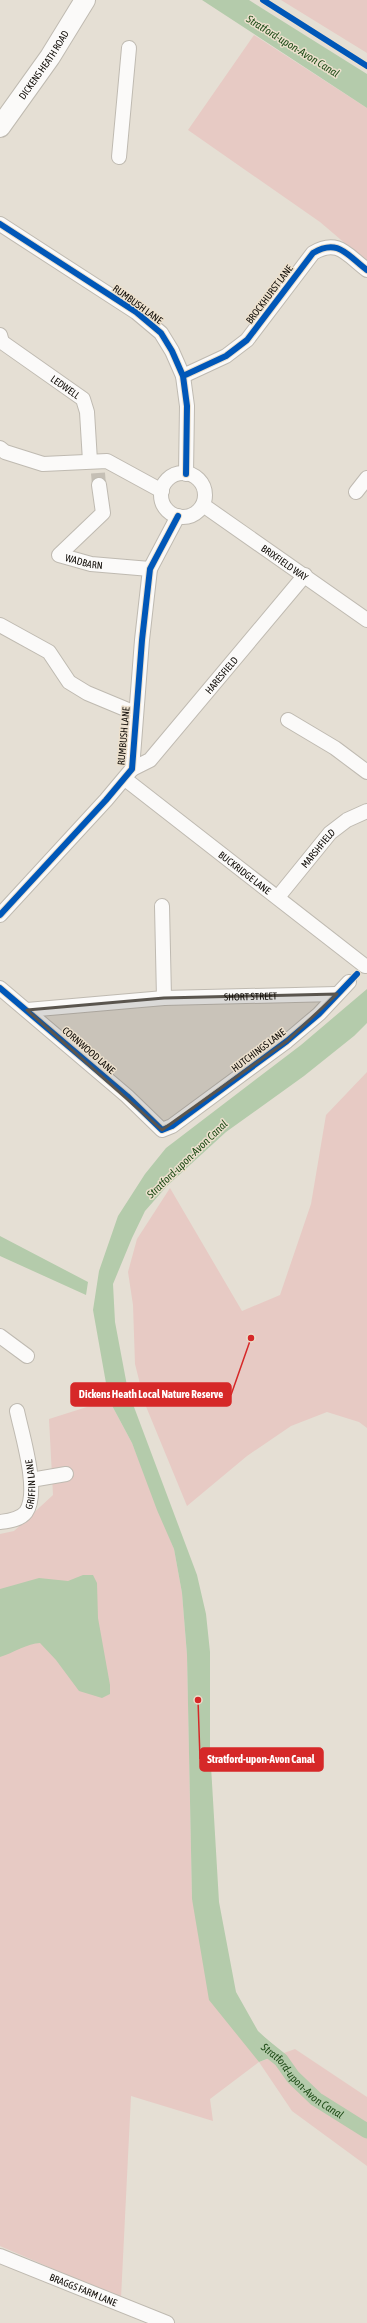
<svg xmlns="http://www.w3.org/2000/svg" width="367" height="2323" font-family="'Asap Condensed',sans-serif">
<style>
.green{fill:#e7cac4}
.water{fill:#b4cbab}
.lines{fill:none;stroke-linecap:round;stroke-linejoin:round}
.canal{stroke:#b4cbab;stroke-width:15}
.street-tunnel{stroke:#c5bfb5;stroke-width:14;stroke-dasharray:14 7;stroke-linecap:butt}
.street-casing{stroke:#bfbab1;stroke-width:16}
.secondary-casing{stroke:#bfbab1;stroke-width:22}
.street{stroke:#fbfaf9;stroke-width:14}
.secondary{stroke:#fbfaf9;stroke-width:20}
.cycleway-casing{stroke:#ece0cd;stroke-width:8}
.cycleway{stroke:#0057b8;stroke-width:6}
.marked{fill:#5a554e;fill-opacity:0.2;stroke:#5a554e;stroke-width:3;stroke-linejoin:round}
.labels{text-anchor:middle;stroke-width:3;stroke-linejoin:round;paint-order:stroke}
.street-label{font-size:10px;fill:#0f0b06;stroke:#ece0cd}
.water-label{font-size:11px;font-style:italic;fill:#1d4b16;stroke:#ece0cd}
.leader{fill:none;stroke:#d62828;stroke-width:1.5}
.callout-dot{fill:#d62828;stroke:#ece0cd;stroke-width:1.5}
.callout{fill:#d62828;stroke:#d62828;stroke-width:1.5}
.callout-label{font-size:11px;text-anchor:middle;font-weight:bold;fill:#fff}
</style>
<rect width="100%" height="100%" fill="#e5dfd4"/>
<!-- green -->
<path class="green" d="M 282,0 L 367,0 L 367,53 L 281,0 Z
M 254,35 L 367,108 L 367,262 L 320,222 L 188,130 Z
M 367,1072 L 367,1428 L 359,1422 L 327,1412 L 291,1426 L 247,1456 L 187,1506 L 145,1404 L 135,1364 L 133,1305 L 128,1272 L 137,1239 L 170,1188 L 242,1311 L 280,1295 L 311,1204 L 326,1115 Z
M 109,1400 L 132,1443 L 174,1549 L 182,1593 L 187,1655 L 192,1899 L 259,2062 L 295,2049 L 367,2097 L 367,2166 L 292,2111 L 259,2062 L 210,2099 L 213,2121 L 131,2096 L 121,2298 L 0,2246 L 0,1534 L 14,1531 L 53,1495 L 49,1419 Z"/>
<!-- water -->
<path class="water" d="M 202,0 L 249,0 L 367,74 L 367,108 Z
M 367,989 L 367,1023 L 354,1036 L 304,1076 L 226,1132 L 167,1186 L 145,1211 L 132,1238 L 113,1284 L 115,1322 L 128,1391 L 197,1575 L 206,1614 L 210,1652 L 210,1749 L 219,1902 L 236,1992 L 258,2031 L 282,2053 L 259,2062 L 209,2000 L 192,1899 L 187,1655 L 182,1593 L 174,1549 L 157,1510 L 132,1443 L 109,1400 L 93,1310 L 99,1271 L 118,1216 L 145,1174 L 166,1148 L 301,1045 Z
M 0,1236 L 88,1282 L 86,1295 L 0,1256 Z
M 83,1575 L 93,1575 L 97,1583 L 98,1618 L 110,1685 L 110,1694 L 102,1698 L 79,1691 L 56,1660 L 40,1643 C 28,1643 13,1653 0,1657 L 0,1589 L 39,1578 L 68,1581 Z"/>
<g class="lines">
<!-- canal -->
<path class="canal" id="s1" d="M 261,2044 L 281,2060 L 293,2077 L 316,2099 L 367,2131"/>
<!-- street-tunnel -->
<path class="street-tunnel" d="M 98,473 L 99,485"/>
<!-- street casing -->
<g class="street-casing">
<g id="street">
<path d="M 119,157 L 129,48"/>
<path d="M 0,224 L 136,312 L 161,333 L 172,351 L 183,376 L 187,406 L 186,474"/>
<path id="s2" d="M 0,335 L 2,342 L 83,399 L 87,412 L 90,461"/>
<path d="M 183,376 L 226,356 L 247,340 L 313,253 C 338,238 347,255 367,270"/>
<path d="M 0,448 L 5,452 L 43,464 L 107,461 L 162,491"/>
<circle cx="183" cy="495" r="22"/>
<path id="s3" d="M 99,485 L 103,513 L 59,555 L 91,564 L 150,569"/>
<path d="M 356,492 L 367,478"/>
<path id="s4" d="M 203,505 L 367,620"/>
<path d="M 0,625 L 49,652 L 69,682 L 87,693 L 135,713"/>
<path d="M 288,720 L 335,748 L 367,772"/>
<path id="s5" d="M 132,769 L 150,760 L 305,575"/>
<path id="s6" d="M 125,779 L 365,966"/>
<path id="s7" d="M 278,897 L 330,833 L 347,820 L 367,811"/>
<path d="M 162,906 L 164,998"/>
<path d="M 0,915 L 106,800 L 132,769 L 142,640 L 150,569 L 178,516"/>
<path d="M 0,988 L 127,1096 L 162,1130 L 172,1126 L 287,1041 L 319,1014 L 349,982"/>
<path id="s8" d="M 27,1010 L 164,998 L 337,994"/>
<path d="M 0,1336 L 27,1356"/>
<path d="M 31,1480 L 66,1474"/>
<path id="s9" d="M 0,1522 C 8,1521 20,1520 26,1512 C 40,1492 22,1435 17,1411"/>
<path id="s10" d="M 0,2256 L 167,2323"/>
</g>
</g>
<!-- secondary casing -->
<g class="secondary-casing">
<g id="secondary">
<path id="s11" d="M 0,127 L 50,57 L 85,0"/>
</g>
</g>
<!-- street -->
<use href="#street" class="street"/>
<!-- secondary -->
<use href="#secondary" class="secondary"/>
<!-- cycleway casing -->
<g class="cycleway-casing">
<path id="cycleway" d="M 263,0 L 367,66
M 0,224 L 136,312 L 161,333 L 172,351 L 183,376 L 187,406 L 186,474
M 183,376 L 226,356 L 247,340 L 313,253 C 338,238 347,255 367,270
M 0,915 L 106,800 L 132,769 L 142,640 L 150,569 L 178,516
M 0,988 L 127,1096 L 162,1130 L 172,1126 L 287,1041 L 319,1014 L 357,974"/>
</g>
<!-- cycleway -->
<use href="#cycleway" class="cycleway"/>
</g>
<!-- marked area -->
<path class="marked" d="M 337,994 L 287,1041 L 162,1130 L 27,1010 L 164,998 Z"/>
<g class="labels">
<!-- street labels -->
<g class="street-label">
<text dy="4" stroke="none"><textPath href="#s11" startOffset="76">DICKENS HEATH ROAD</textPath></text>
<text transform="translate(269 294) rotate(-53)" y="4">BROCKHURST LANE</text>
<text transform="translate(138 304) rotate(36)" y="4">RUMBUSH LANE</text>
<text dy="4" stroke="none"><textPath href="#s2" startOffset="85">LEDWELL</textPath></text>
<text dy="4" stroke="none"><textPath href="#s3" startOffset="115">WADBARN</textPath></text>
<text dy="4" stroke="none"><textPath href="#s4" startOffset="100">BRIXFIELD WAY</textPath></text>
<text dy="4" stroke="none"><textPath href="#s5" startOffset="131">HARESFIELD</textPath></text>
<text transform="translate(123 736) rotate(-85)" y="4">RUMBUSH LANE</text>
<text dy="4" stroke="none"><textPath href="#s7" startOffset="63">MARSHFIELD</textPath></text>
<text dy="4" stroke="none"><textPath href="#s6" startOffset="152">BUCKRIDGE LANE</textPath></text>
<text dy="4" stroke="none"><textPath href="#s8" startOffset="224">SHORT STREET</textPath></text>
<text transform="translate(89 1050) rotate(41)" y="4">CORNWOOD LANE</text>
<text transform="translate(258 1050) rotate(-37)" y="4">HUTCHINGS LANE</text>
<text dy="4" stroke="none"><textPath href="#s9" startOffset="57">GRIFFIN LANE</textPath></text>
<text dy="4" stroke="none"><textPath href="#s10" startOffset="90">BRAGGS FARM LANE</textPath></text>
</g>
<!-- water labels -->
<g class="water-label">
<text transform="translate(293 46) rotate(32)" y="4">Stratford-upon-Avon Canal</text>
<text transform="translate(187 1159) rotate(-44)" y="4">Stratford-upon-Avon Canal</text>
<text dy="4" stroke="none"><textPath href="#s1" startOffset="56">Stratford-upon-Avon Canal</textPath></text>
</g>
</g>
<!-- callouts -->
<path class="leader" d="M251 1338L231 1395M198 1700L200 1759"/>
<g class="callout-dot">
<circle cx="251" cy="1338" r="4"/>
<circle cx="198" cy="1700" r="4"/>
</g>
<g class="callout">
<rect x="71" y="1383" width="160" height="23" rx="4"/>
<rect x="200" y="1748" width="123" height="23" rx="4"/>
</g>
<g class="callout-label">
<text x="151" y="1398">Dickens Heath Local Nature Reserve</text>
<text x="261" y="1763">Stratford-upon-Avon Canal</text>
</g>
</svg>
